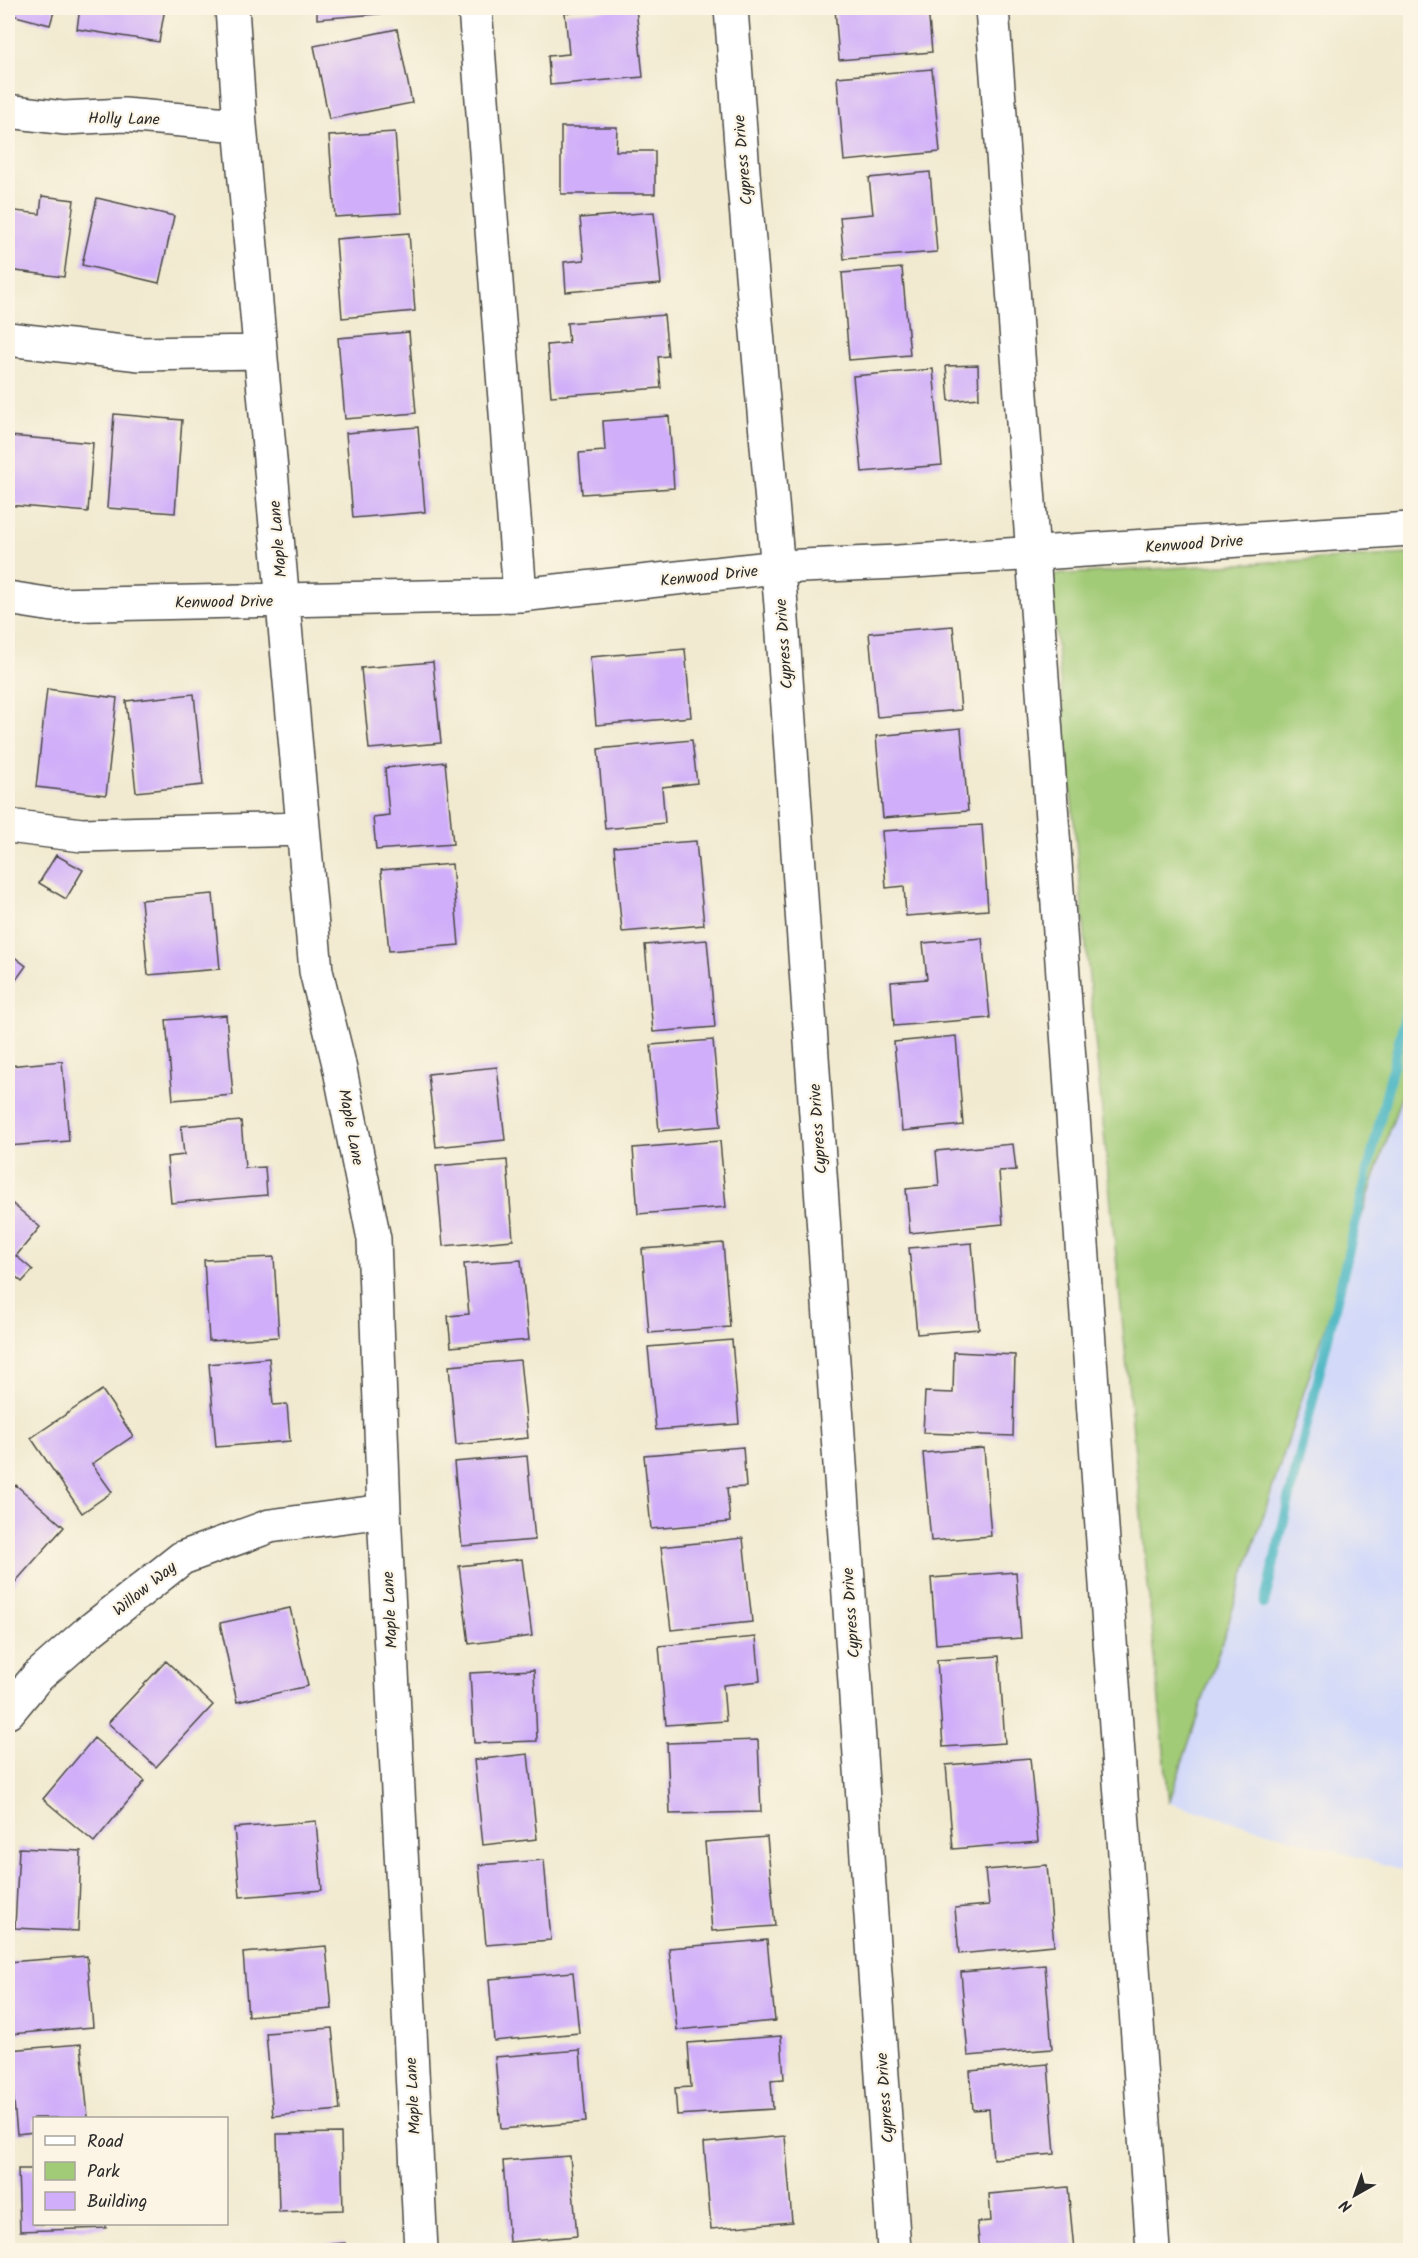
<svg xmlns="http://www.w3.org/2000/svg" width="1418" height="2258" font-family="Kalam,sans-serif">
<style>
.built{fill:#d2d9f9}
.green{fill:#a2cb77;stroke:#667b51;stroke-width:1.5}
.lines{fill:none;stroke-linecap:round;stroke-linejoin:round}
.stream{stroke:#48b6c3;stroke-width:10}
.building{fill:#d0aef9}
.minor-casing{stroke:#494844;stroke-width:36}
.minor{stroke:#fff;stroke-width:33}
.labels{text-anchor:middle;stroke-width:4.5;stroke-linejoin:round;paint-order:stroke}
.street-label{font-size:16px;fill:#2b2b2b;stroke:#fcf5e5}
</style>
<rect width="100%" height="100%" fill="#fcf5e5"/>
<filter id="ink" filterUnits="userSpaceOnUse"><feTurbulence type="fractalNoise" baseFrequency=".0167" numOctaves="2"/><feDisplacementMap in="SourceGraphic" scale="12" xChannelSelector="R" yChannelSelector="G"/><feConvolveMatrix kernelMatrix="1 2 1 2 8 2 1 2 1" color-interpolation-filters="sRGB"/></filter>
<filter id="wash" filterUnits="userSpaceOnUse"><feTurbulence type="fractalNoise" baseFrequency=".008" numOctaves="4" result="noise"/><feDisplacementMap in="SourceGraphic" scale="24" xChannelSelector="R" yChannelSelector="G"/><feGaussianBlur stdDeviation="1.35" result="paint"/><feColorMatrix in="noise" values="0 0 0 0 0 0 0 0 0 0 0 0 0 0 0 0 0 1.4 0 .05"/><feComposite in="paint" operator="in"/></filter>
<g filter="url(#wash)">
<rect width="100%" height="100%" fill="#f1ead0"/>
<!-- built -->
<path class="built" d="M 1410,1069 L 1410,1872 L 1169,1803 Z"/>
<!-- green -->
<path class="green" d="M 1410,554 L 1410,1069 L 1169,1803 L 1050,575 Z"/>
<g class="lines">
<!-- stream -->
<path class="stream" d="M 1264,1604 L 1410,995"/>
</g>
<g id="blocks">
<!-- building -->
<path class="building" d="M 8,8 L 55,8 L 50,25 L 8,14 Z
M 80,8 L 165,8 L 159,42 L 77,29 Z
M 317,8 L 389,8 L 389,13 L 317,19 Z
M 636,8 L 643,77 L 550,85 L 548,56 L 569,54 L 565,13 Z
M 835,8 L 928,8 L 932,52 L 839,60 Z
M 397,29 L 412,103 L 329,119 L 314,46 Z
M 932,69 L 940,152 L 844,161 L 837,77 Z
M 561,127 L 617,127 L 616,151 L 655,151 L 655,194 L 561,194 Z
M 395,132 L 401,213 L 335,217 L 329,136 Z
M 930,172 L 937,252 L 844,259 L 840,217 L 873,214 L 869,178 Z
M 42,196 L 74,200 L 64,277 L 8,270 L 8,210 L 40,214 Z
M 97,198 L 174,216 L 159,283 L 82,265 Z
M 654,212 L 661,284 L 566,292 L 564,262 L 584,260 L 580,218 Z
M 409,233 L 415,311 L 342,318 L 336,239 Z
M 902,268 L 910,355 L 849,360 L 842,273 Z
M 664,315 L 668,356 L 658,357 L 661,388 L 551,396 L 547,345 L 569,343 L 567,323 Z
M 409,332 L 416,413 L 345,419 L 338,338 Z
M 978,365 L 979,398 L 949,401 L 946,366 Z
M 933,369 L 942,465 L 862,472 L 853,376 Z
M 114,414 L 182,420 L 175,513 L 107,508 Z
M 669,416 L 674,488 L 582,494 L 579,453 L 605,451 L 603,421 Z
M 418,427 L 425,512 L 353,518 L 346,433 Z
M 9,436 L 93,443 L 88,512 L 8,505 Z
M 953,626 L 961,710 L 877,717 L 869,633 Z
M 685,649 L 691,717 L 596,725 L 590,657 Z
M 433,662 L 441,743 L 369,749 L 361,668 Z
M 47,689 L 117,698 L 106,795 L 36,787 Z
M 194,694 L 203,785 L 136,792 L 126,701 Z
M 961,728 L 968,811 L 883,818 L 876,736 Z
M 692,740 L 697,783 L 662,787 L 665,823 L 605,829 L 598,749 Z
M 445,762 L 453,844 L 376,850 L 373,817 L 389,815 L 385,768 Z
M 982,825 L 988,910 L 906,916 L 904,886 L 886,888 L 882,831 Z
M 696,841 L 704,925 L 622,932 L 614,847 Z
M 56,855 L 83,870 L 66,899 L 39,883 Z
M 452,864 L 459,945 L 389,951 L 381,870 Z
M 213,894 L 220,969 L 148,975 L 141,900 Z
M 982,938 L 990,1018 L 894,1026 L 891,982 L 927,979 L 923,943 Z
M 707,940 L 715,1027 L 653,1032 L 645,945 Z
M 8,952 L 26,966 L 8,991 Z
M 226,1015 L 233,1095 L 173,1100 L 166,1020 Z
M 956,1036 L 963,1125 L 902,1131 L 894,1042 Z
M 713,1040 L 721,1126 L 659,1131 L 651,1045 Z
M 62,1061 L 69,1141 L 8,1146 L 8,1066 Z
M 497,1067 L 505,1140 L 436,1147 L 428,1074 Z
M 241,1121 L 245,1168 L 265,1167 L 267,1195 L 171,1203 L 167,1157 L 184,1155 L 181,1126 Z
M 720,1141 L 726,1207 L 638,1214 L 633,1148 Z
M 1013,1144 L 1016,1170 L 999,1171 L 1003,1224 L 910,1233 L 906,1189 L 939,1186 L 936,1151 Z
M 507,1160 L 513,1240 L 443,1246 L 436,1166 Z
M 8,1200 L 40,1227 L 16,1256 L 33,1270 L 22,1282 L 8,1270 Z
M 723,1243 L 730,1327 L 649,1333 L 642,1249 Z
M 972,1243 L 979,1329 L 917,1334 L 909,1248 Z
M 274,1257 L 279,1337 L 209,1341 L 204,1260 Z
M 521,1260 L 529,1340 L 451,1347 L 448,1316 L 469,1314 L 464,1264 Z
M 732,1340 L 739,1424 L 656,1430 L 648,1347 Z
M 954,1352 L 1015,1355 L 1013,1436 L 923,1433 L 925,1392 L 953,1393 Z
M 269,1358 L 273,1405 L 287,1404 L 290,1441 L 216,1447 L 209,1364 Z
M 520,1360 L 528,1438 L 456,1445 L 449,1366 Z
M 102,1390 L 133,1436 L 92,1464 L 112,1492 L 82,1513 L 31,1438 Z
M 743,1447 L 746,1487 L 727,1488 L 730,1522 L 651,1529 L 644,1455 Z
M 984,1448 L 991,1536 L 931,1541 L 923,1453 Z
M 527,1456 L 535,1540 L 462,1546 L 454,1462 Z
M 16,1485 L 64,1527 L 10,1588 L 8,1586 L 8,1495 Z
M 743,1538 L 752,1622 L 671,1630 L 661,1547 Z
M 522,1559 L 532,1636 L 469,1644 L 459,1566 Z
M 1016,1572 L 1021,1638 L 936,1644 L 931,1578 Z
M 290,1608 L 308,1686 L 237,1702 L 220,1623 Z
M 756,1637 L 760,1681 L 723,1685 L 726,1721 L 666,1725 L 659,1646 Z
M 999,1656 L 1005,1743 L 943,1747 L 937,1660 Z
M 166,1661 L 213,1705 L 156,1767 L 108,1723 Z
M 534,1670 L 537,1741 L 474,1743 L 470,1673 Z
M 94,1738 L 145,1781 L 94,1842 L 43,1799 Z
M 758,1740 L 761,1812 L 670,1814 L 667,1743 Z
M 528,1754 L 537,1839 L 483,1845 L 474,1760 Z
M 1030,1758 L 1038,1842 L 953,1849 L 946,1765 Z
M 316,1821 L 322,1890 L 240,1897 L 234,1828 Z
M 767,1837 L 775,1926 L 712,1931 L 705,1842 Z
M 19,1848 L 81,1851 L 78,1931 L 15,1928 Z
M 544,1860 L 551,1940 L 486,1945 L 479,1865 Z
M 1047,1865 L 1054,1945 L 959,1954 L 955,1908 L 989,1905 L 985,1870 Z
M 767,1940 L 775,2021 L 677,2030 L 669,1948 Z
M 326,1946 L 332,2009 L 248,2016 L 243,1953 Z
M 87,1956 L 93,2027 L 11,2034 L 8,1962 Z
M 1045,1965 L 1052,2049 L 968,2056 L 961,1972 Z
M 573,1972 L 579,2033 L 494,2041 L 489,1979 Z
M 332,2028 L 340,2110 L 273,2116 L 266,2033 Z
M 781,2036 L 784,2079 L 771,2080 L 773,2109 L 677,2115 L 675,2088 L 691,2087 L 688,2043 Z
M 81,2044 L 88,2118 L 34,2118 L 34,2132 L 17,2134 L 9,2050 Z
M 580,2050 L 586,2122 L 501,2129 L 495,2057 Z
M 1048,2064 L 1055,2154 L 993,2159 L 989,2109 L 973,2110 L 970,2071 Z
M 341,2133 L 343,2210 L 279,2212 L 277,2134 Z
M 785,2136 L 792,2222 L 711,2229 L 704,2143 Z
M 570,2156 L 577,2236 L 509,2242 L 503,2161 Z
M 18,2169 L 34,2169 L 34,2224 L 106,2224 L 106,2228 L 20,2231 Z
M 1068,2187 L 1074,2250 L 980,2250 L 977,2222 L 991,2221 L 989,2194 Z
M 345,2243 L 345,2250 L 269,2250 L 269,2249 Z"/>
</g>
</g>
<g filter="url(#ink)">
<use href="#blocks" fill-opacity="0" stroke="#494844" stroke-width="1.5"/>
<g class="lines">
<!-- minor casing -->
<g class="minor-casing">
<path id="minor" d="M 232,8 L 240,125 L 316,971 L 338,1060 L 374,1239 L 384,1511 L 421,2250
M 475,8 L 520,595
M 731,8 L 743,172 L 781,605 L 894,2250
M 992,8 L 1040,649 L 1153,2250
M 8,111 L 64,118 L 124,115 L 240,125
M 8,339 L 140,354 L 260,352
M 8,598 L 53,605 L 520,595 L 778,567 L 898,562 L 1410,529
M 8,826 L 82,835 L 303,829
M 8,1712 L 37,1677 L 87,1633 L 182,1558 L 270,1526 L 384,1511"/>
</g>
<!-- minor -->
<use href="#minor" class="minor"/>
</g>
</g>
<g class="labels">
<!-- street labels -->
<g class="street-label">
<text transform="translate(124 118) rotate(1)" y="6">Holly Lane</text>
<text transform="translate(742 160) rotate(-95)" y="6">Cypress Drive</text>
<text transform="translate(277 539) rotate(-95)" y="6">Maple Lane</text>
<text transform="translate(1194 543) rotate(-4)" y="6">Kenwood Drive</text>
<text transform="translate(709 575) rotate(-6)" y="6">Kenwood Drive</text>
<text transform="translate(224 601) rotate(-1)" y="6">Kenwood Drive</text>
<text transform="translate(783 644) rotate(-94)" y="6">Cypress Drive</text>
<text transform="translate(352 1127) rotate(79)" y="6">Maple Lane</text>
<text transform="translate(817 1129) rotate(-94)" y="6">Cypress Drive</text>
<text transform="translate(144 1588) rotate(-39)" y="6">Willow Way</text>
<text transform="translate(389 1610) rotate(-93)" y="6">Maple Lane</text>
<text transform="translate(850 1613) rotate(-94)" y="6">Cypress Drive</text>
<text transform="translate(412 2096) rotate(-93)" y="6">Maple Lane</text>
<text transform="translate(884 2098) rotate(-94)" y="6">Cypress Drive</text>
</g>
</g>
<!-- margin -->
<rect width="1418" height="2258" fill="none" stroke="#fcf5e5" stroke-width="30"/>
<!-- legend -->
<rect x="33" y="2117" width="195" height="108" fill="#fcf5e5" stroke="#a8a49b" stroke-width="1.5"/>
<rect x="45" y="2136" width="30" height="9" fill="#ffffff" stroke="#a8a49b" stroke-width="1.5"/>
<text x="87" y="2147" font-size="18" fill="#2b2b2b">Road</text>
<rect x="45" y="2162" width="30" height="18" fill="#a2cb77" stroke="#a8a49b" stroke-width="1.5"/>
<text x="87" y="2177" font-size="18" fill="#2b2b2b">Park</text>
<rect x="45" y="2192" width="30" height="18" fill="#d0aef9" stroke="#a8a49b" stroke-width="1.5"/>
<text x="87" y="2207" font-size="18" fill="#2b2b2b">Building</text>
<!-- north arrow -->
<g transform="translate(1355 2195) rotate(220)" stroke="#fcf5e5" stroke-width="4.5" paint-order="stroke">
<path d="M0-4.5L10 22L0 15L-10 22Z" fill="#2b2b2b"/>
<text y="-9" font-size="16" font-weight="bold" text-anchor="middle" fill="#2b2b2b">N</text>
</g>
</svg>
